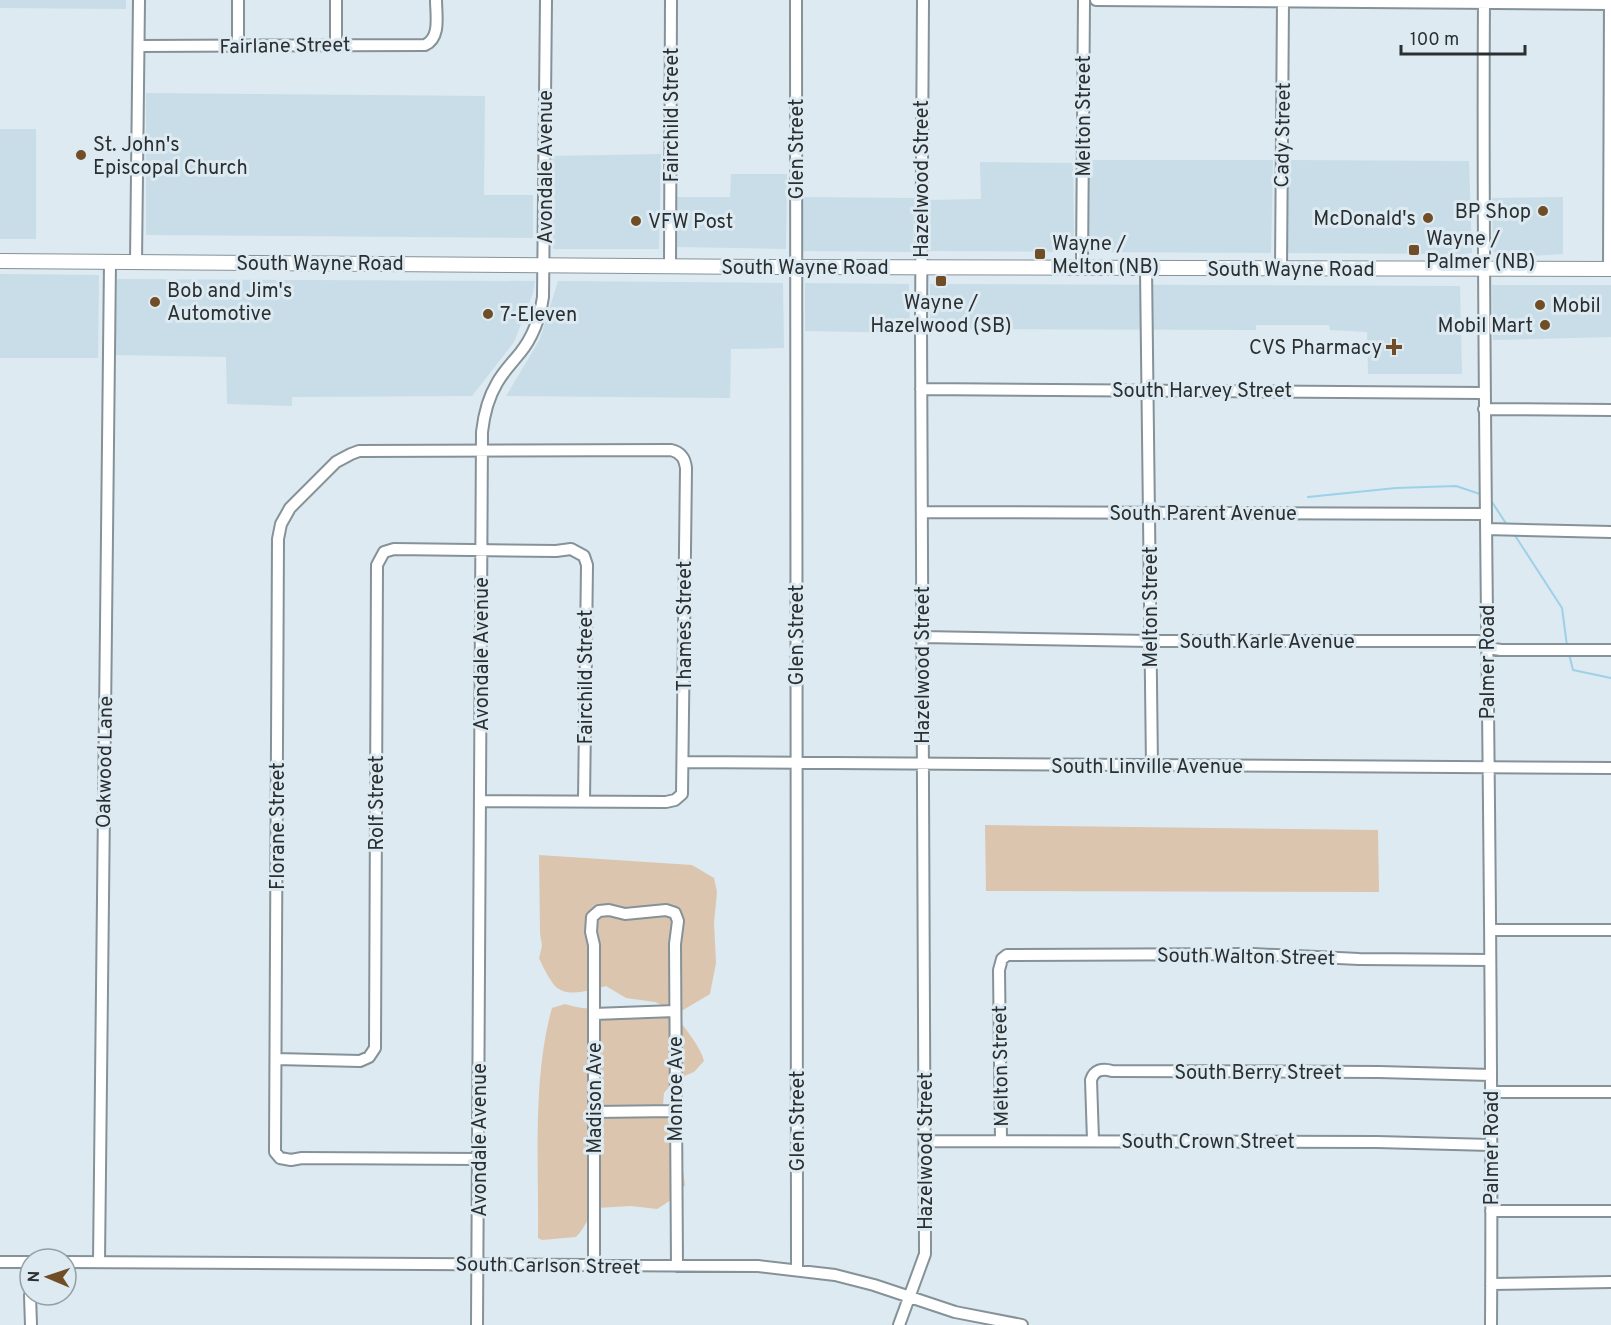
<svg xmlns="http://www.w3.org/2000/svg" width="1611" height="1325" font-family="Overpass,sans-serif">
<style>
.built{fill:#c8dde7}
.green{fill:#dcc5ae}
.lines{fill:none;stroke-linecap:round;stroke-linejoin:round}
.stream{stroke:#9dd0e9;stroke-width:2}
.minor-casing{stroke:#859298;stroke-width:14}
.major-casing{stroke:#859298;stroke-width:16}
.minor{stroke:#fff;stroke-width:10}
.major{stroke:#fff;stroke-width:14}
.poi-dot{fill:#704d26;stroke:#ddeaf1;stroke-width:2}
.labels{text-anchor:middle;stroke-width:6;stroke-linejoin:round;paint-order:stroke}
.street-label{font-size:20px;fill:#2a2f31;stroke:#ddeaf1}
.poi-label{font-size:20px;fill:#2a2f31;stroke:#ddeaf1;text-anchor:start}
</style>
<rect width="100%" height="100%" fill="#ddeaf1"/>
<!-- built -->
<path class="built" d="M 0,0 L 126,0 L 126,9 L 0,8 Z
M 146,93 L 485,96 L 484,195 L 533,195 L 533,238 L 146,235 Z
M 0,129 L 36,129 L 36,239 L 0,239 Z
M 661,154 L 659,249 L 553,249 L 552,156 Z
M 1086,160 L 1273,160 L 1271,253 L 1086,252 Z
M 1287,160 L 1469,161 L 1472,253 L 1465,254 L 1287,253 Z
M 980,162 L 1073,163 L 1074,252 L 928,251 L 928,200 L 981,199 Z
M 731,174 L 787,174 L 786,249 L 676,247 L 676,197 L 730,197 Z
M 801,197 L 914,198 L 913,252 L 801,251 Z
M 1563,197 L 1563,254 L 1502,258 L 1493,251 L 1492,198 Z
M 0,274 L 99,275 L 98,358 L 0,358 Z
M 117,279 L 535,281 L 533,293 L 514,342 L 472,396 L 292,397 L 292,406 L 227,404 L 226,357 L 115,355 Z
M 558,281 L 783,283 L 784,348 L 731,349 L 730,398 L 506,396 L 540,339 Z
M 805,283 L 909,284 L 910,333 L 805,331 Z
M 930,284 L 1460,286 L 1462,374 L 1368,374 L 1367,332 L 1330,330 L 1329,325 L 1256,325 L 1256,330 L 930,329 Z
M 1492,285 L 1611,285 L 1611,337 L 1493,340 Z"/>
<!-- green -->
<path class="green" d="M 985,825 L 1378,830 L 1379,892 L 986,891 Z
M 539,855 L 692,865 L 714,878 L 717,892 L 714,923 L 716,963 L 710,994 L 678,1013 L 655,1002 L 626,998 L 606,986 C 591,990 566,999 554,985 C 548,977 543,967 539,958 L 542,946 L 540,933 Z
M 565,1004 C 573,1006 581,1009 589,1008 C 626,1008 663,996 688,1032 C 695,1042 701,1050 704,1061 L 694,1072 L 675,1080 L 664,1093 L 663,1105 L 670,1126 L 675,1139 L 683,1147 L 681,1157 L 685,1185 L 676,1197 L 657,1209 L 631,1206 L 596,1208 C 588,1217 585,1228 576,1237 L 542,1240 L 538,1238 C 539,1165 532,1078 552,1008 Z"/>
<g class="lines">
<!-- stream -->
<path class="stream" d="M 1308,497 L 1396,488 L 1456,486 L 1483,495
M 1490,499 L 1507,525
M 1514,534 L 1562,608 L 1567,646
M 1569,654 L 1573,670 L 1611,678"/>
<!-- minor casing -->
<g class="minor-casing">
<path id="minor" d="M 336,0 L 336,44
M 796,0 L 797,1269
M 1096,0 L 1611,4
M 1484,0 C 1481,442 1494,883 1491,1325
M 139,46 L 425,45 C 441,38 436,15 436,0
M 238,46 L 238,0
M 136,262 L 139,0
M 670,266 L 671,0
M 1082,268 L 1084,0
M 1146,269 L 1152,766
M 1281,269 L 1283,0
M 1609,269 L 1610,0
M 921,389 L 1483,393
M 1484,409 L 1611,410
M 922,512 L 1485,514
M 1486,529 L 1611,532
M 922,637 L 1151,641 L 1478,641 L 1487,648 L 1501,650 L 1611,650
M 684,762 L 1611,768
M 1490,930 L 1611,930
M 594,1014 L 675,1011
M 276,1059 L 360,1061 L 369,1057 L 375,1048 L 377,565 L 384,552 L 394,549 L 556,551 L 571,549 L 584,556 L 587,565 L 584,801
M 1491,1092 L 1611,1092
M 594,1112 L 676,1111
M 1001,1140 L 999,970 L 1002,959 L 1007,955 L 1253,954 L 1359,959 L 1490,960
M 1093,1140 L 1091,1080 C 1094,1070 1102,1068 1112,1071 L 1379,1072 L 1491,1075
M 925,1141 L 1377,1142 L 1491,1145
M 479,1159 L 302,1158 L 291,1160 L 280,1158 L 275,1152 L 278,539 L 281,524 L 290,508 L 336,462 L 351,454 L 359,451 L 671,450 C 680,452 685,458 686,468 L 682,794 L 675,800 L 666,802 L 480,801
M 1491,1211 L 1611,1211
M 0,1262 L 30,1262
M 66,1262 L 758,1266 L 835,1275 L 874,1285 L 955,1312 L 1022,1325
M 99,1262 L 110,262
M 594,1265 L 594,945 L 591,932 L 592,917 L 599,911 L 609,910 L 625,914 L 666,910 L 675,913 L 678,921 L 675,944 L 677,1266
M 1491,1284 L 1611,1282
M 30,1295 L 31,1325
M 477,1325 L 482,432 C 484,414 488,398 497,383 C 503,372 512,363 520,353 C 533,337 540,317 543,297 L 546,0
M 899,1325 L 925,1254 L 925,1247 L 921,327 L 923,0"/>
</g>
<!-- major casing -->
<g class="major-casing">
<path id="major" d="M 0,261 L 775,267 L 1611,269"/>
</g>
<!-- minor -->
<use href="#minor" class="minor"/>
<!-- major -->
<use href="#major" class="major"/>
</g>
<!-- markers -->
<g class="poi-dot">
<circle cx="81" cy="155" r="6"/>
<circle cx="1543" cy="211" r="6"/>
<circle cx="1428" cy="218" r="6"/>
<circle cx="636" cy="221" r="6"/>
<rect x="1408" y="244" width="12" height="12" rx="3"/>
<rect x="1034" y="248" width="12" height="12" rx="3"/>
<rect x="935" y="275" width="12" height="12" rx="3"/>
<circle cx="155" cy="302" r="6"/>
<circle cx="1540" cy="305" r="6"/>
<circle cx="488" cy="314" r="6"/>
<circle cx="1545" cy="325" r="6"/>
<path d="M1391 338h6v6h6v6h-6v6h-6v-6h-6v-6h6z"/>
</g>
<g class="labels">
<!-- street labels -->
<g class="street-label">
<text transform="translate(285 45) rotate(-1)" y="7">Fairlane Street</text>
<text transform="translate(671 115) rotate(-90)" y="7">Fairchild Street</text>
<text transform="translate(1083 116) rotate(-90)" y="7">Melton Street</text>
<text transform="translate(1282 135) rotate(-89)" y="7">Cady Street</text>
<text transform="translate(796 149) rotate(-90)" y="7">Glen Street</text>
<text transform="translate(545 167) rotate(-90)" y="7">Avondale Avenue</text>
<text transform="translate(921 179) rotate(-90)" y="7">Hazelwood Street</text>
<text x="320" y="270">South Wayne Road</text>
<text x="805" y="274">South Wayne Road</text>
<text x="1291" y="276">South Wayne Road</text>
<text x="1202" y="397">South Harvey Street</text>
<text x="1203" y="520">South Parent Avenue</text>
<text transform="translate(1150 607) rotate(-90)" y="7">Melton Street</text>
<text transform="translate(684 626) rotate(-90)" y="7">Thames Street</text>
<text transform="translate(796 635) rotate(-90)" y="7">Glen Street</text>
<text x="1267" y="648">South Karle Avenue</text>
<text transform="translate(481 654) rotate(-90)" y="7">Avondale Avenue</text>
<text transform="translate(1487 662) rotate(-90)" y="7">Palmer Road</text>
<text transform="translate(922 665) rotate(-90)" y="7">Hazelwood Street</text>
<text transform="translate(585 677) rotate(-90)" y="7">Fairchild Street</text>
<text transform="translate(104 762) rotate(-89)" y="7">Oakwood Lane</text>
<text x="1147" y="773">South Linville Avenue</text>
<text transform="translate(376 803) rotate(-90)" y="7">Rolf Street</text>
<text transform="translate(277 826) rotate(-90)" y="7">Florane Street</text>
<text transform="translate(1246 956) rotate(1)" y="7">South Walton Street</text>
<text transform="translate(1000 1066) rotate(-91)" y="7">Melton Street</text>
<text x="1258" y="1079">South Berry Street</text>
<text transform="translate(675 1089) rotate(-90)" y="7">Monroe Ave</text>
<text transform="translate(594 1098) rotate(-90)" y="7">Madison Ave</text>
<text transform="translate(797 1121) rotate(-90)" y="7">Glen Street</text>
<text transform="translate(479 1140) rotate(-90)" y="7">Avondale Avenue</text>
<text x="1208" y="1148">South Crown Street</text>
<text transform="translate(1491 1148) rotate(-90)" y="7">Palmer Road</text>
<text transform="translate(925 1151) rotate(-90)" y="7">Hazelwood Street</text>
<text transform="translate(548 1265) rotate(1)" y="7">South Carlson Street</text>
</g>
<!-- poi labels -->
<g class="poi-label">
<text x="93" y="151">St. John's<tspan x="93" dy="23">Episcopal Church</tspan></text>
<text x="1531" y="218" text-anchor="end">BP Shop</text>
<text x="1416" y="225" text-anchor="end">McDonald's</text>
<text x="648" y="228">VFW Post</text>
<text x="1426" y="245">Wayne /<tspan x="1426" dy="23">Palmer (NB)</tspan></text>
<text x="1052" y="250">Wayne /<tspan x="1052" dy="23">Melton (NB)</tspan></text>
<text x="167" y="297">Bob and Jim's<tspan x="167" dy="23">Automotive</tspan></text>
<text x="941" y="309" text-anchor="middle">Wayne /<tspan x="941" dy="23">Hazelwood (SB)</tspan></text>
<text x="1552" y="312">Mobil</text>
<text x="500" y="321">7-Eleven</text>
<text x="1533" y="332" text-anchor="end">Mobil Mart</text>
<text x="1382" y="354" text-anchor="end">CVS Pharmacy</text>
</g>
</g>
<!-- north arrow -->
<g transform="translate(48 1277) rotate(272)"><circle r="28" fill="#ddeaf1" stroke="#959fa4" stroke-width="1.5"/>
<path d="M0-4.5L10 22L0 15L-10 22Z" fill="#704d26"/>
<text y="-9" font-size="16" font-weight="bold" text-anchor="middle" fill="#2a2f31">N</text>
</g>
<!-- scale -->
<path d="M1401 45v9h124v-9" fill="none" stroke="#2a2f31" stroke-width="3"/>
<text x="1410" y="45" font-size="18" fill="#2a2f31" stroke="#ddeaf1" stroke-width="4.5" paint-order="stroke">100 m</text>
</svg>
